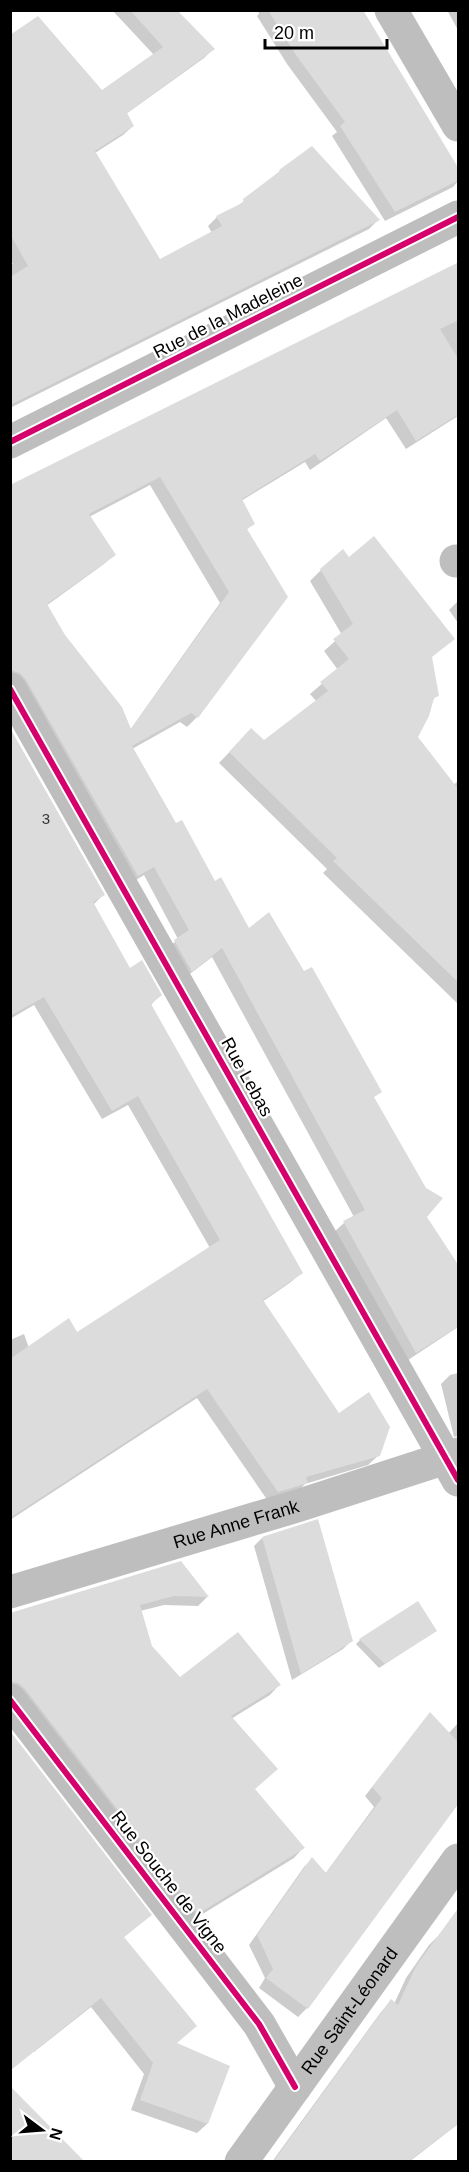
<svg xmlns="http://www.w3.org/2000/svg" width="469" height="2172" font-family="Helvetica,sans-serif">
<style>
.shadow{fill:#0003;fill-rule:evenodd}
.building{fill:#dcdcdc;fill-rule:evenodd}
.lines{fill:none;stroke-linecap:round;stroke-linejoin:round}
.minor{stroke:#bebebe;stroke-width:33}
.cycleway-casing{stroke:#fff;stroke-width:10}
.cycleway{stroke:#d6006c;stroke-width:6}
.labels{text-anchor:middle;stroke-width:4.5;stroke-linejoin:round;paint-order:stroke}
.number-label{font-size:15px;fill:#373737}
.street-label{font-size:18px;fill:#000;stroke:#fff}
</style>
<rect width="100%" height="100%" fill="#fff"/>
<!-- shadow -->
<path class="shadow" d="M 112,10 L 175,10 L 213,49 L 204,58 L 126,114 L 133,126 L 123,135 L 95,153 L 159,261 L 212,233 L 208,226 L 217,217 L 238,206 L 280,171 L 312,148 L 378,220 L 369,229 L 10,408 L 10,265 L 13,264 L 10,259 L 10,38 L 102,92 L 154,55 Z
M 258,10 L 362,10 L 458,172 L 458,181 L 453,187 L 385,221 L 332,136 L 337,132 L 287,64 L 257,16 L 259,14 Z
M 447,10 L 458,10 L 458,30 Z
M 458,264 L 458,416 L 406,449 L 386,418 L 310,470 L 305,462 L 241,501 L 253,523 L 246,530 L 286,597 L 197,717 L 187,727 L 180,722 L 132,749 L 175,825 L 214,883 L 368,1097 L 425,1216 L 458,1272 L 458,1327 L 405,1362 L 334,1232 L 344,1223 L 354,1217 L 212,957 L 182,980 L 165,951 L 178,939 L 144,875 L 128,885 L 10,683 L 10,487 ZM 150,485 L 220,603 L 130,730 L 63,636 L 46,606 L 104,564 L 114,554 L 89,517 Z
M 348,559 L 453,639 L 430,658 L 437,695 L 432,701 L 416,737 L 453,785 L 457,782 L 458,784 L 458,1004 L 323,873 L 327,869 L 219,763 L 240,741 L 264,742 L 317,702 L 310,694 L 338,670 L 324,651 L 342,635 L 310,581 L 321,570 Z
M 458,601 L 458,623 L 449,610 Z
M 103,895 L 94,904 L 129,970 L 160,995 L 150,1006 L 301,1273 L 291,1282 L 262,1302 L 338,1415 L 379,1455 L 368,1465 L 305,1484 L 297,1492 L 268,1501 L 197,1398 L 10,1520 L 10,1340 L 24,1334 L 29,1348 L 76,1334 L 210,1248 L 128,1105 L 102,1119 L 34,1005 L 10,1019 L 10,936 Z
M 458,1373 L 458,1436 L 454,1437 L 441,1384 L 450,1375 Z
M 262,1538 L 351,1641 L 343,1649 L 292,1680 L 254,1546 Z
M 180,1563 L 207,1597 L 198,1606 L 164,1605 L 140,1611 L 151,1647 L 180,1679 L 279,1685 L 270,1695 L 231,1719 L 254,1789 L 303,1848 L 294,1858 L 188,1923 L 10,1695 L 10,1614 Z
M 435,1631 L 379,1668 L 356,1644 L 360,1640 Z
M 430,1714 L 448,1734 L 458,1723 L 458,1800 L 307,2008 L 298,2017 L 259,1988 L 265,1978 L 249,1945 L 304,1867 L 312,1859 L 325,1874 L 374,1807 L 365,1796 Z
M 10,1734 L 150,1915 L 123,1938 L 175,2044 L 228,2067 L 207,2124 L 197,2133 L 131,2110 L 144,2074 L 91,2007 L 34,2052 L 10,2024 Z
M 439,1935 L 458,1996 L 458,2124 L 409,2162 L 274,2162 L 274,2159 L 381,2012 L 391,2001 L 394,2004 L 406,1978 L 429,1945 Z
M 10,2089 L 83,2162 L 10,2162 Z"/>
<!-- building -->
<path class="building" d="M 130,10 L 177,10 L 215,49 L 127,113 L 134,126 L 95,151 L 160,259 L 222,226 L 216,216 L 244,202 L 243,199 L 280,171 L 279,170 L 312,146 L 380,220 L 10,405 L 10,277 L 28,266 L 10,234 L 10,35 L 38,16 L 102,90 L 163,47 Z
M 268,10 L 363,10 L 459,169 L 459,180 L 395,212 L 340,126 L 345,122 L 296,55 Z
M 459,262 L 459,320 L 440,329 L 459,360 L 459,414 L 416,441 L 397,410 L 320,461 L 315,454 L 242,499 L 255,524 L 247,529 L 288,597 L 198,718 L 191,713 L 132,746 L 176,823 L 182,820 L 215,881 L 221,877 L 249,928 L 269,912 L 304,971 L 312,967 L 382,1092 L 374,1097 L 426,1188 L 443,1198 L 427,1217 L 459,1266 L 459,1326 L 416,1353 L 343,1221 L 365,1210 L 222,948 L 192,972 L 174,940 L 189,930 L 154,867 L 138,876 L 26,680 L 20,673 L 10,670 L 10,485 ZM 160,477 L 229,592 L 131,729 L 122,707 L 65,635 L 47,604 L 116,555 L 89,514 Z
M 374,536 L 455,639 L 432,657 L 439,696 L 434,698 L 429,716 L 418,737 L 459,790 L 459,983 L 333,861 L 337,858 L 229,752 L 251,728 L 264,740 L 328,691 L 320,682 L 349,659 L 333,639 L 353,624 L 320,569 L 343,549 L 349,557 Z
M 10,728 L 105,895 L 93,902 L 130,968 L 142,960 L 162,995 L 151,1004 L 303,1273 L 263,1300 L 339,1413 L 369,1392 L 390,1427 L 380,1456 L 306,1477 L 308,1483 L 278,1492 L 207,1389 L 10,1518 L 10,1359 L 69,1318 L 77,1332 L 220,1240 L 138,1096 L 112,1111 L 44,997 L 10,1016 Z
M 318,1519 L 353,1641 L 301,1674 L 262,1537 Z
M 181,1561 L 209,1597 L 174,1596 L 140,1605 L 152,1646 L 180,1677 L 238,1632 L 281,1685 L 231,1716 L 278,1769 L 255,1789 L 305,1848 L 198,1914 L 25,1689 L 18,1683 L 10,1682 L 10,1613 Z
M 418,1601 L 437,1631 L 385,1664 L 359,1639 Z
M 430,1712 L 459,1743 L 459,1803 L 308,2009 L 266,1978 L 273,1969 L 257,1935 L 312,1857 L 326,1873 L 382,1798 L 372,1787 Z
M 10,1731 L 152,1915 L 124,1937 L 197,2026 L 177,2043 L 230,2066 L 208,2124 L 140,2100 L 153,2063 L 101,1998 L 11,2070 Z
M 459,1907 L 459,2123 L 408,2162 L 273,2162 L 391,1999 L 398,2005 L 416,1966 Z
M 11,2087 L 85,2162 L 11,2162 Z"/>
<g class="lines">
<!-- minor -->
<g class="minor">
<path d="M 391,10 L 458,125"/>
<path d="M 10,442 L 458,217"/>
<path d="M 456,561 L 458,561"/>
<path d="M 10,689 L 458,1480"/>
<path id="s1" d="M 10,1592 L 297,1506 L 458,1454"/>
<path d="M 10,1700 L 259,2024 L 295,2087"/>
<path id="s2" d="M 241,2162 L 458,1860"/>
</g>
<!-- cycleway casing -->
<g class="cycleway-casing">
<path id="cycleway" d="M 10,442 L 458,217
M 10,689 L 458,1480
M 10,1700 L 259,2024 L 295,2087"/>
</g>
<!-- cycleway -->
<use href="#cycleway" class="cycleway"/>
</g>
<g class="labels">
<!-- number labels -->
<g class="number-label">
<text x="46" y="824">3</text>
</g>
<!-- street labels -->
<g class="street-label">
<text transform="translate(228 316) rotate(-27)" y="6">Rue de la Madeleine</text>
<text transform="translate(247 1077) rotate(61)" y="6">Rue Lebas</text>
<text dy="6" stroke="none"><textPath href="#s1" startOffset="236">Rue Anne Frank</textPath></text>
<text transform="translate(169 1882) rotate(52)" y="6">Rue Souche de Vigne</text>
<text dy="6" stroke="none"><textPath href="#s2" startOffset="186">Rue Saint-Léonard</textPath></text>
</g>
</g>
<!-- border -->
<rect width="469" height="2172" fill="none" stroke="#000000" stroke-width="24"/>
<!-- north arrow -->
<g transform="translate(42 2130) rotate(106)" stroke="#ffffff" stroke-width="4.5" paint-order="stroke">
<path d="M0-4.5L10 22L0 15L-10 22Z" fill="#000000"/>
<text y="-9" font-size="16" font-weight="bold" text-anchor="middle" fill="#000000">N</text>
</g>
<!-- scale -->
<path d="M265 39v9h122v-9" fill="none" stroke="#000000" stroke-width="3"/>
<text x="274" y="39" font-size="18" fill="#000000" stroke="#ffffff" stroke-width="4.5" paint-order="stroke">20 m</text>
</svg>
